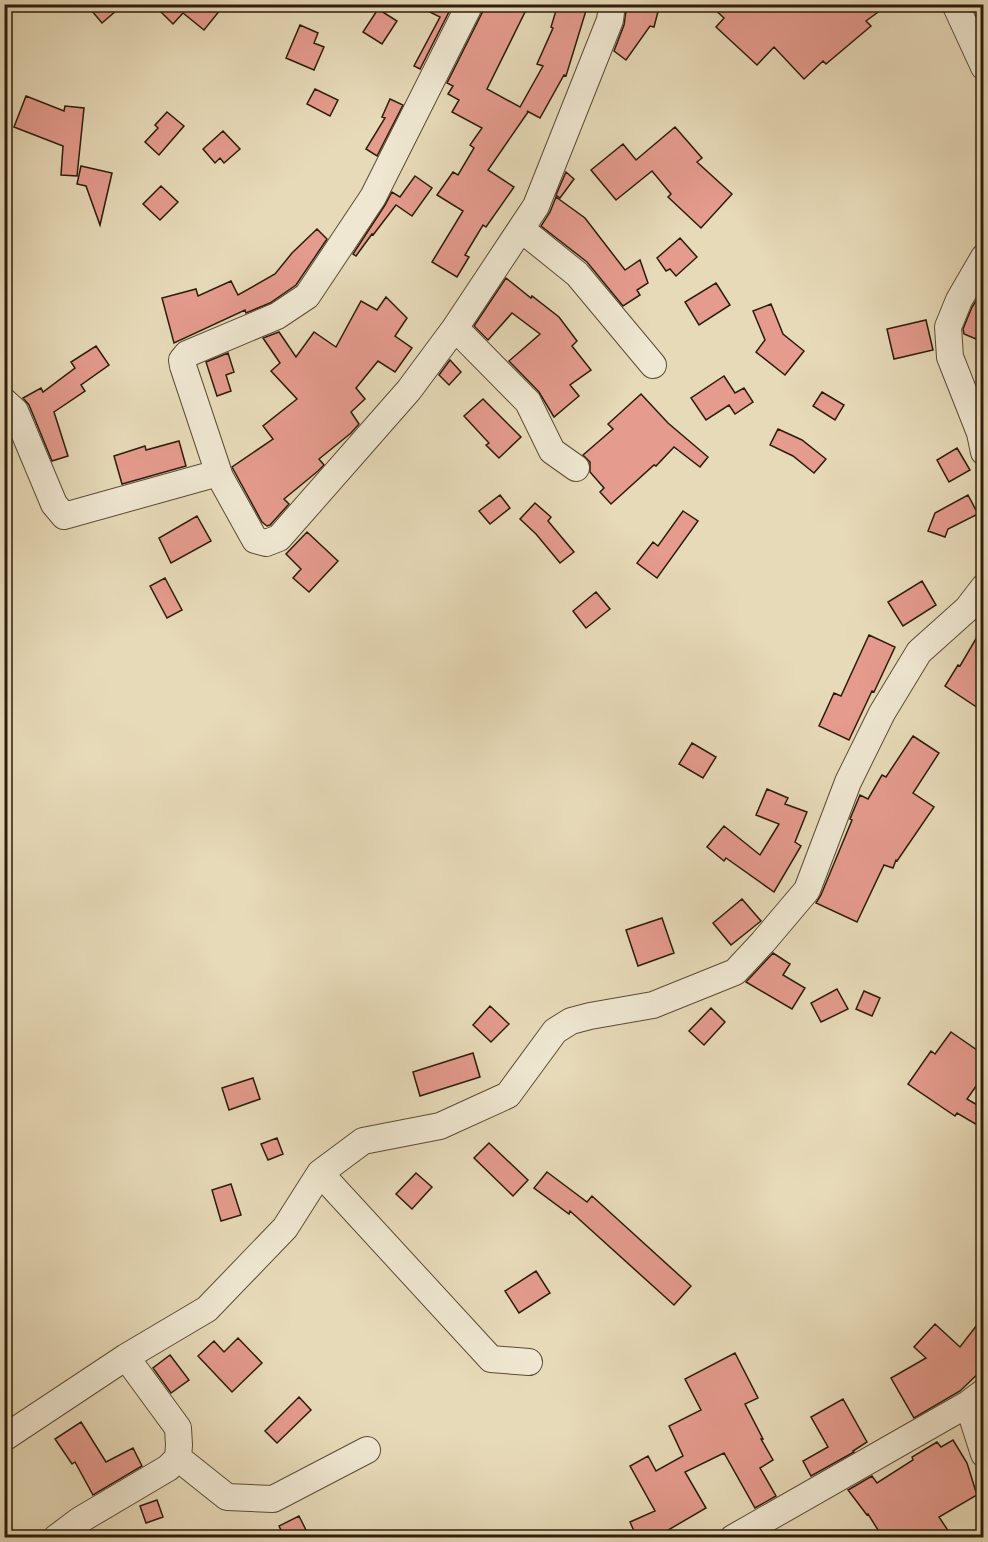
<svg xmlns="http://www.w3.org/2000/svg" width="988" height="1542" font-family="'EB Garamond',serif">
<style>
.building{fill:#e59b8d;stroke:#2c1c0b;stroke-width:1.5}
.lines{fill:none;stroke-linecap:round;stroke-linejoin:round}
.minor-casing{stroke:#5b4c36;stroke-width:28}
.minor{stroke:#efe7d1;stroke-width:26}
</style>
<rect width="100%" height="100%" fill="#e7dab8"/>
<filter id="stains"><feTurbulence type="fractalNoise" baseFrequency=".00333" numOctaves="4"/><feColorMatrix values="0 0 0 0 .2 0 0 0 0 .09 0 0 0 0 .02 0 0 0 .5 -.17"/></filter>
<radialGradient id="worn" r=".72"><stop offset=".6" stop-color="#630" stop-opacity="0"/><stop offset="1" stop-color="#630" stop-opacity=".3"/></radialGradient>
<!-- building -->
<path class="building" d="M 86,4 L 124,4 L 102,23 Z
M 153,4 L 225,4 L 204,30 L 183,13 L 173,24 Z
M 414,4 L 453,4 L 420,69 L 414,66 L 440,17 Z
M 485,4 L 529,4 L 487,89 L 520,107 L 543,66 L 537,64 L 553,28 L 551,27 L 558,4 L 588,4 L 566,76 L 564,75 L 540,118 L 527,111 L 528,112 L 488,170 L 514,187 L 486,227 L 483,225 L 465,255 L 469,257 L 457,277 L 432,262 L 463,211 L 437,195 L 453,172 L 458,175 L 474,148 L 470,145 L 482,128 L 452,112 L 459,100 L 448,94 L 453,86 L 447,83 L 483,11 Z
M 627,4 L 660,4 L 654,27 L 650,26 L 626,60 L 614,51 L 624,25 Z
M 709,4 L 889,4 L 866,21 L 871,26 L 826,64 L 823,61 L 804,79 L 774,47 L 757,65 L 716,27 L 724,18 Z
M 378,9 L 397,21 L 382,44 L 363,32 Z
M 300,25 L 318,33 L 314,43 L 324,47 L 314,70 L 286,58 Z
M 315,89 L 338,100 L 330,116 L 307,104 Z
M 26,96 L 64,111 L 65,106 L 84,108 L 77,176 L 61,175 L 63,146 L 14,127 Z
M 390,99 L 403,105 L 377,156 L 366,149 L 385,118 L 382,117 Z
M 167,112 L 184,126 L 159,155 L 145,142 L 158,128 L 155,125 Z
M 675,127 L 702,158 L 697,162 L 732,194 L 701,228 L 668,197 L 671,194 L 652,171 L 616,200 L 591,170 L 623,144 L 636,160 Z
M 223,131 L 240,149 L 224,163 L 220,158 L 215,163 L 203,149 Z
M 81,166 L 112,173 L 100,225 L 86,186 L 77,184 Z
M 566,172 L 574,179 L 560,198 L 556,195 Z
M 415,176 L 432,188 L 412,216 L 396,205 L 373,235 L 372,234 L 356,256 L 353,254 L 385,205 L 392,192 L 400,197 Z
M 161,186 L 178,202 L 160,220 L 143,204 Z
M 556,197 L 585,218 L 625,270 L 640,260 L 648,283 L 637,290 L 640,295 L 623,306 L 587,262 L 541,226 L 550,212 Z
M 317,229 L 327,239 L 296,285 L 270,303 L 246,313 L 245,310 L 174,343 L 162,298 L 196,289 L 198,296 L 231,281 L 238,295 L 275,274 L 292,253 Z
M 680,238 L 697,257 L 676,276 L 670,269 L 666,271 L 657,258 Z
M 506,278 L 531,298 L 532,296 L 559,317 L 577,341 L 572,346 L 591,370 L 570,385 L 579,396 L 554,417 L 539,392 L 509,361 L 540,334 L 512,313 L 488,340 L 474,326 Z
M 716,283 L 730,305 L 699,325 L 685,302 Z
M 984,288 L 984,318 L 976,339 L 964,334 L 963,329 L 972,307 Z
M 386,297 L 407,318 L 395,336 L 412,348 L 395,372 L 378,361 L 356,388 L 365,399 L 351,412 L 359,424 L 351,433 L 319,459 L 324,465 L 318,471 L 284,499 L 289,504 L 270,525 L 267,526 L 262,522 L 232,467 L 273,439 L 263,426 L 297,399 L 271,371 L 280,363 L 263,338 L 279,332 L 296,357 L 314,332 L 336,347 L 361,301 L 377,310 Z
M 771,304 L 783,334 L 804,351 L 785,375 L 756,352 L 765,340 L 753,311 Z
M 926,320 L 933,350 L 894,359 L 887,329 Z
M 96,346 L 109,365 L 81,385 L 85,391 L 54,412 L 68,456 L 52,461 L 29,405 L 23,398 L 41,388 L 43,392 L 75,368 L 71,362 Z
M 228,353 L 234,372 L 226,375 L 231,391 L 217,396 L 206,362 Z
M 450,360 L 461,372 L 449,385 L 439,375 Z
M 724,376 L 735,393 L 744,388 L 753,402 L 735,414 L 729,405 L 706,420 L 691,398 Z
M 822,392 L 844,405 L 835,420 L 813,406 Z
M 641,394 L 668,423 L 708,457 L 700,467 L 674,447 L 656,466 L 654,465 L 611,504 L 600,492 L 604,488 L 590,472 L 590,462 L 583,455 L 613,429 L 608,424 Z
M 483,399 L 521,437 L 499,458 L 486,445 L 489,443 L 464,416 Z
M 778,429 L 802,440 L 826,459 L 814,473 L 793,456 L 770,445 Z
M 179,441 L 186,466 L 122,484 L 114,456 L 145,446 L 146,450 Z
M 957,448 L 970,470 L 949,482 L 937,460 Z
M 500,495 L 510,508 L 490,524 L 479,511 Z
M 968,495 L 978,514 L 948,529 L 945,537 L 928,531 L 935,513 Z
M 535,503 L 551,517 L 548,521 L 574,552 L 560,563 L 536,534 L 520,519 Z
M 683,511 L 698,521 L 657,578 L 637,563 L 653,542 L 658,546 Z
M 197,516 L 211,541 L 171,563 L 159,538 Z
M 307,532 L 338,561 L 309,592 L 293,578 L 301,569 L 286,554 Z
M 165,578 L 182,610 L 167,618 L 150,586 Z
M 922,581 L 936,605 L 903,626 L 888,602 Z
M 596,592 L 610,609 L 586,628 L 573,611 Z
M 984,625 L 984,698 L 978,708 L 945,686 L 958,665 L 960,666 Z
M 869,635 L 895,647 L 874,692 L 872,691 L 849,740 L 819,726 L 834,693 L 841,696 Z
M 913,736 L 939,753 L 913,793 L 934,807 L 897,861 L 896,860 L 893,868 L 884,865 L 857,922 L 816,903 L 821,895 L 852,820 L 850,819 L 860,795 L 868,799 L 882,775 L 886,777 Z
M 692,743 L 716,757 L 703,778 L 679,764 Z
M 767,789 L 788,798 L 785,804 L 807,812 L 795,842 L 801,846 L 774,892 L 726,858 L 724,861 L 707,847 L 724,826 L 760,855 L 779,824 L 756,815 Z
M 742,899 L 761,921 L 731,945 L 713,923 Z
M 662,918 L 674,953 L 638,966 L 626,930 Z
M 773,953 L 790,964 L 783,975 L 805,988 L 792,1009 L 746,982 Z
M 837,989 L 848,1009 L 821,1022 L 811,1003 Z
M 864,991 L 880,998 L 872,1016 L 856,1009 Z
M 490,1006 L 509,1024 L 491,1042 L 473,1025 Z
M 711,1008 L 725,1022 L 704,1045 L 689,1031 Z
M 951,1032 L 984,1055 L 984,1075 L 967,1099 L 984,1109 L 984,1129 L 957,1113 L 955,1116 L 908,1084 L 931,1051 L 935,1054 Z
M 473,1053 L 480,1077 L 420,1096 L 413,1072 Z
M 253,1078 L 260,1099 L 229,1110 L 222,1088 Z
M 277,1138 L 283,1154 L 268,1160 L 261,1144 Z
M 489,1143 L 528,1180 L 513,1196 L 474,1158 Z
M 547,1172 L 587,1202 L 592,1196 L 691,1286 L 674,1305 L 570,1211 L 569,1214 L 534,1188 Z
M 416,1173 L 432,1187 L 412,1209 L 396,1194 Z
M 231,1184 L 241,1215 L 221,1221 L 212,1190 Z
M 536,1271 L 550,1293 L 519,1313 L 505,1291 Z
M 984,1316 L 984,1368 L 960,1391 L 914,1418 L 891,1378 L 926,1358 L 914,1347 L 935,1324 L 960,1347 Z
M 238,1338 L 262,1363 L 232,1392 L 198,1356 L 214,1341 L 224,1352 Z
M 735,1353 L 758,1398 L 745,1404 L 763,1439 L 761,1439 L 773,1460 L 760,1468 L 776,1496 L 755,1508 L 724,1453 L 685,1472 L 706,1508 L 663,1533 L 665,1538 L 637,1538 L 630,1522 L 655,1511 L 630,1466 L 648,1456 L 656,1471 L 683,1456 L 669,1426 L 701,1410 L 685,1379 Z
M 170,1355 L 189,1380 L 171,1393 L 153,1368 Z
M 299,1397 L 311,1410 L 277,1443 L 265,1431 Z
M 843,1399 L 867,1442 L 853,1451 L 854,1452 L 811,1476 L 803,1461 L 828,1447 L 811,1417 Z
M 81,1422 L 106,1462 L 133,1448 L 142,1466 L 93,1495 L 75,1462 L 72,1464 L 55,1439 Z
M 953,1440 L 967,1463 L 977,1495 L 939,1517 L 953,1538 L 883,1538 L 868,1514 L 867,1515 L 848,1490 L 872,1476 L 877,1483 L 913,1460 L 912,1457 L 937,1442 L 941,1447 Z
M 157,1500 L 163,1517 L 146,1523 L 140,1506 Z
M 299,1516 L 310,1538 L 285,1538 L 279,1526 Z"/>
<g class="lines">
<!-- minor casing -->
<g class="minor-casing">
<path id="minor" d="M 955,4 L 984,67
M 521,229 L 577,274 L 653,365
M 984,257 L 959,300 L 948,327 L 950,357 L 980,433 L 984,452
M 455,328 L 528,402 L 552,451 L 576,468
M 4,401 L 15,411 L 54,504 L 64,516 L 211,475 L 220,477 L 255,540 L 266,543 L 279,538 L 409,390 L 455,328 L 536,206 L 610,20 L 612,4
M 220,477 L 183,366 L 182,360 L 187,354 L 277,316 L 307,296 L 373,197 L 470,4
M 320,1173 L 491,1359 L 529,1362
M 968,1404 L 984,1454
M 4,1438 L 126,1357 L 207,1309 L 285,1228 L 320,1173 L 363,1141 L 440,1126 L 508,1095 L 555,1031 L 571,1021 L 590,1016 L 653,1005 L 735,972 L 763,942 L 807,890 L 848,782 L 882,713 L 919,652 L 967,609 L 984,587
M 178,1458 L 227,1497 L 273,1499 L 367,1450
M 56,1538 L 80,1520 L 168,1468 L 178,1458 L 179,1445 L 178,1428 L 126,1357
M 733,1538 L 968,1404 L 984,1392"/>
</g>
<!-- minor -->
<use href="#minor" class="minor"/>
</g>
<!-- margin -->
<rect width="988" height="1542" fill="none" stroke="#e7dab8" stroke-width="24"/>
<rect x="6" y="6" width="976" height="1530" fill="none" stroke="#2c1c0b" stroke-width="3"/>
<rect x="12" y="12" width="964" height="1518" fill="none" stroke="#2c1c0b" stroke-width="1.5"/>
<rect width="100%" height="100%" filter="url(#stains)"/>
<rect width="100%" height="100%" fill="url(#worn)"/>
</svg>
